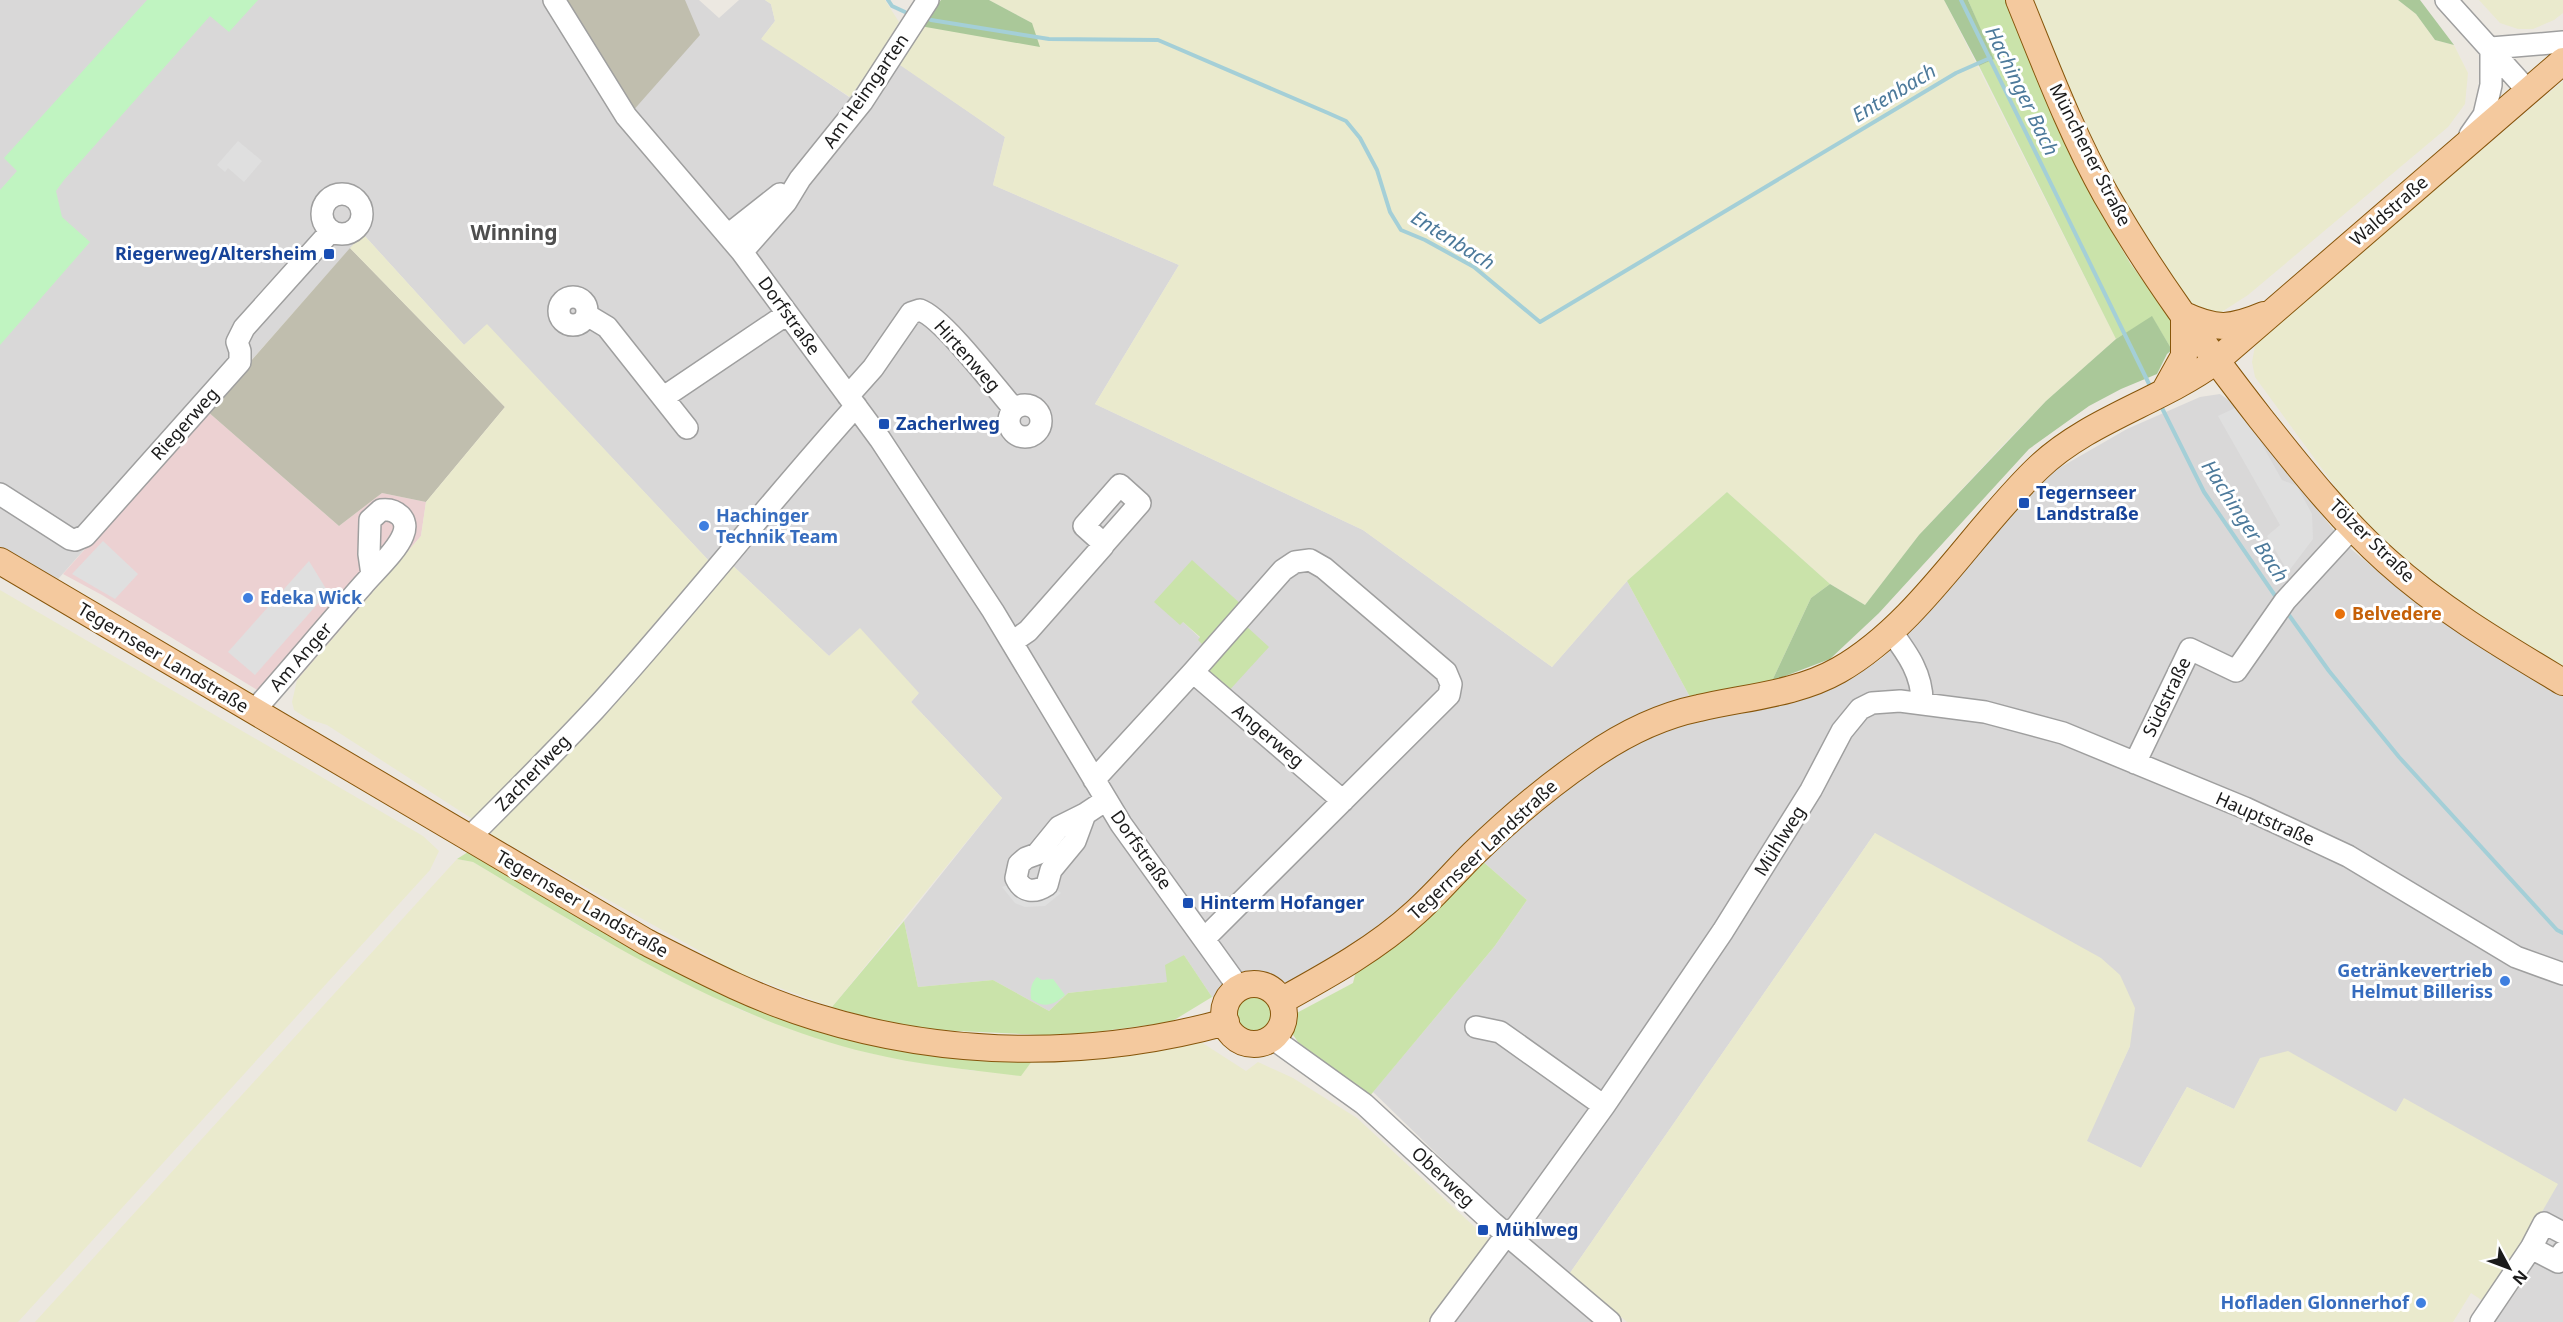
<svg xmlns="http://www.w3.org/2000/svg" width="2563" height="1322" font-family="'Noto Sans',sans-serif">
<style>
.residential{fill:#d9d8d8;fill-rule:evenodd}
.commercial{fill:#ecd1d2}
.construction{fill:#c0beae}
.farmland{fill:#eaeacd}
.grass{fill:#cae3aa}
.forest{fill:#aac899}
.park{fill:#c0f4c1}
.parking{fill:#dfdfdf}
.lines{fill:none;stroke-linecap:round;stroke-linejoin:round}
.stream{stroke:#a4cfd7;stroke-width:4}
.minor-casing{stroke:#9f9f9f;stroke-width:24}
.major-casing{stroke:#87560b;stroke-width:28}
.minor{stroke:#fff;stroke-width:21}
.major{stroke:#f4c99e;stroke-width:26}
.transit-dot{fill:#1a4fb4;stroke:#fff;stroke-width:2}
.shop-dot{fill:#3f7fe0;stroke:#fff;stroke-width:2}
.food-dot{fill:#e8710a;stroke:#fff;stroke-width:2}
.labels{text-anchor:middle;stroke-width:6;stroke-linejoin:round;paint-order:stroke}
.street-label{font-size:18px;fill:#1b1b1b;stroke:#fff}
.transit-label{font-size:18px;font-weight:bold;fill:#164399;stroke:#fff;text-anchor:start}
.shop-label{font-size:18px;font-weight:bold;fill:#366cbe;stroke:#fff;text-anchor:start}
.food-label{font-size:18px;font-weight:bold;fill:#c56008;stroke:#fff;text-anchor:start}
.water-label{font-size:20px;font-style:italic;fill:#4d7a9b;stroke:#fff}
.quarter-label{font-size:21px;font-weight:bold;fill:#4e4e4e;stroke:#fff}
</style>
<rect width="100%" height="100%" fill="#ece8e1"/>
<!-- residential -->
<path class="residential" d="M 0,0 L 699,0 L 719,18 L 739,0 L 765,0 L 771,4 L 775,21 L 762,38 L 849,97 L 882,52 L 1005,137 L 993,185 L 1179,265 L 1095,404 L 1363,530 L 1552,667 L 1627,581 L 1690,697 L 1618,729 L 1394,920 L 1292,982 L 1279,982 L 1250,973 L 1220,996 L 1212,997 L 1184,955 L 1167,982 L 1068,993 L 1049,1011 L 993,980 L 918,987 L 904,921 L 1002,798 L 911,702 L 918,694 L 860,629 L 829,656 L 729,562 L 710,562 L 487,325 L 464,345 L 363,234 L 52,586 L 0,549 ZM 1242,605 L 1200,638 L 1183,622 Z
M 2220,394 L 2234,404 L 2344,543 L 2414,602 L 2491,655 L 2502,636 L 2563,672 L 2563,1322 L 2495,1322 L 2523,1282 L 2508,1271 L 2557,1184 L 2404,1099 L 2396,1112 L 2260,1059 L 2234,1109 L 2187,1087 L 2141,1168 L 2086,1141 L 2130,1046 L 1875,833 L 1570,1273 L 1503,1218 L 1373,1092 L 1494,947 L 1527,900 L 1480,859 L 1557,793 L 1615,754 L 1671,729 L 1838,684 L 1855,676 L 1881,659 L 1914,628 L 2047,475 L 2127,429 L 2200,397 Z
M 1507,1243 L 1601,1322 L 1435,1322 Z"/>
<!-- commercial -->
<path class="commercial" d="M 207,411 L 339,526 L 382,493 L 426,502 L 421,536 L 297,680 L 280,694 L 267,696 L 102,595 L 63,574 Z"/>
<!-- construction -->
<path class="construction" d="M 559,0 L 685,0 L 700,35 L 631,113 Z
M 350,248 L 505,407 L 426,502 L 382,493 L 339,526 L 207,411 Z"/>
<!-- farmland -->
<path class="farmland" d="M 765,0 L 885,0 L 899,22 L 882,52 L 850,97 L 761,39 L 775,21 L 771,4 Z
M 989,0 L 1944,0 L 2116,339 L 2046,401 L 2001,447 L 1919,535 L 1865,605 L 1830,584 L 1727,492 L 1627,581 L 1552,667 L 1363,530 L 1095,404 L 1179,265 L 993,185 L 1005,137 L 897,63 L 920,26 L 1032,23 Z
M 2029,0 L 2398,0 L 2416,14 L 2435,40 L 2454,45 L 2468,73 L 2465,104 L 2448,127 L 2248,295 L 2220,313 L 2205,313 L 2190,303 L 2166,266 L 2149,249 L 2113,191 Z
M 2479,0 L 2563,0 L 2563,13 L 2554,20 L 2533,29 L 2518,29 L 2500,23 Z
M 2563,81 L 2563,672 L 2502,636 L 2396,557 L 2350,507 L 2255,377 L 2252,362 L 2255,346 L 2269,331 Z
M 363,234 L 464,345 L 487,324 L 710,562 L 590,704 L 474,820 L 327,725 L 308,719 L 294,710 L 292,702 L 297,680 L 421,536 L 426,502 L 505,407 L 350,248 Z
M 729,562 L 829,656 L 860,628 L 919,693 L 911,702 L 1002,798 L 832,1007 L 722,967 L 707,955 L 492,835 L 489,826 Z
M 0,590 L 423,836 L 439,851 L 430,870 L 18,1322 L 0,1322 Z
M 1875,833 L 2101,958 L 2120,975 L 2135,1008 L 2130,1046 L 2087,1141 L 2141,1168 L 2187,1087 L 2234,1109 L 2260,1058 L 2288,1051 L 2396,1112 L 2404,1098 L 2558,1184 L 2508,1271 L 2486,1303 L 2471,1293 L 2453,1322 L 1627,1322 L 1570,1273 Z
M 457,859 L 473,862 L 596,936 L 743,1011 L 803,1033 L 869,1053 L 974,1071 L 1035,1057 L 1100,1058 L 1201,1042 L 1246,1071 L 1258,1062 L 1293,1078 L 1357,1118 L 1492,1243 L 1435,1322 L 35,1322 Z"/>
<!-- grass -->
<path class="grass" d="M 1968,0 L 2007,0 L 2064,139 L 2094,201 L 2130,263 L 2171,319 L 2172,350 L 2152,317 L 2116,339 L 1979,66 L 1993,59 Z
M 1727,492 L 1830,584 L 1811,598 L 1772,681 L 1690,697 L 1627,581 Z
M 1192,560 L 1242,605 L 1205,647 L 1198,640 L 1200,637 L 1183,622 L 1180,625 L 1154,602 Z
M 1245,625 L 1269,647 L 1226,694 L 1203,673 Z
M 468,852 L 732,993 L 1035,1057 L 1021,1076 C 971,1070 918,1065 869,1053 C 726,1019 598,937 473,862 L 457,859 Z
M 1480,859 L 1527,900 L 1494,947 L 1369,1097 L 1298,1042 L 1289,1029 L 1291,1016 L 1353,983 L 1356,971 Z
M 904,921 L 918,987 L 993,980 L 1049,1011 L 1068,993 L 1167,982 L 1165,965 L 1184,955 L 1212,997 L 1171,1022 L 1066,1036 L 936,1030 L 880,1021 L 832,1007 Z
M1231 1014a22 22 0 1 1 44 0a22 22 0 1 1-44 0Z"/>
<!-- forest -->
<path class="forest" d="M 941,0 L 989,0 L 1032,23 L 1040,47 L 920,26 Z
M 1944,0 L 1968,0 L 1994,59 L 1979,66 Z
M 2398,0 L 2420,0 L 2454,45 L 2435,40 L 2416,14 Z
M 2152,316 L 2172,350 L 2167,354 L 2157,374 L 2121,389 L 2089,406 L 2029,449 L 1879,613 L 1830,659 L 1772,681 L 1811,598 L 1830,584 L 1865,605 L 1919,535 L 2046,401 L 2116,339 Z"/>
<!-- park -->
<path class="park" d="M 147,0 L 258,0 L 229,32 L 210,16 L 64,180 L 56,191 L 62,217 L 90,242 L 0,345 L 0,190 L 17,171 L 4,158 Z
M 1037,977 L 1042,980 L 1053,979 L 1065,995 C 1054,1005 1044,1009 1031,999 C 1030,990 1031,983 1037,977 Z"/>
<!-- parking -->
<path class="parking" d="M 238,141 L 262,161 L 244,182 L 228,168 L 225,172 L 217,165 Z
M 2235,408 L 2260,441 L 2282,480 L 2297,486 L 2312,514 L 2313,539 L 2288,572 L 2267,536 L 2280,525 L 2218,416 Z
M 103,541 L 138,574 L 115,599 L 72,574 Z
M 309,561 L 328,592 L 255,675 L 228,652 Z
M 1011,884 L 1052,886 L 1061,893 L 1045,906 L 1025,907 L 1015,903 L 1002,887 Z"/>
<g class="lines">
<!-- stream -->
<path class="stream" d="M 888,0 L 892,6 L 905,12
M 1961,0 L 2152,390
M 931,20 L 1049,39 L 1158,40 L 1328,113 L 1346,121 L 1360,138 L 1377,170 L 1390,212 L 1401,230 L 1425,240 L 1474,267 L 1540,322 L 1956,73 L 1990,58
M 2160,404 L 2204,492 L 2278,600
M 2286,611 L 2329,671 L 2399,757 L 2557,930 L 2563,933"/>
<!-- minor casing -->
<g class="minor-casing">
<path id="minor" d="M 554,0 L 626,116 L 742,252 L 880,439 L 993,611 L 1121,824 L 1239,988
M 2446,0 L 2528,91
M 2491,48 L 2563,42
M 2470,135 L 2484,115 L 2491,85 L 2491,48
M322 214a20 20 0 1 1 40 0a20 20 0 1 1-40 0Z
M 728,235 L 780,194
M 742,252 L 786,202 L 800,179 L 862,102 L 928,0
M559 311a14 14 0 1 1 28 0a14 14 0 1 1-28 0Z
M 587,315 L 607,327 L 687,428
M 848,396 L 873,368 L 911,313 L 920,310 C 943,318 995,387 1014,409
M 664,397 L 787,314
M1009 421a16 16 0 1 1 32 0a16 16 0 1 1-32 0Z
M 0,494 L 70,539 L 75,540 L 85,536 L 240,362 L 240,351 L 237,342 L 244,328 L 331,231
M 1890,630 C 1907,653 1923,674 1922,704
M 1012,642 L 1028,631 L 1103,546 L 1104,544 L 1140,503 L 1120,485 L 1084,526 L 1104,544
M 1193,672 L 1343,801
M 253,712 C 290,670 326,627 363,585 C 374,572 397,551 403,535 C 410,519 396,508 381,510 L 370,520 L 369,554 L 372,575
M 2135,763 L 2190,649 L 2236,671 L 2285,601 L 2353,527
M 1094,780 L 1193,672 L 1283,570 L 1295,562 L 1310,560 L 1324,568 L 1446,672 L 1451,684 L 1449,695 L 1204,939
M 1085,814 L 1059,827 L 1037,854 L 1026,858 L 1019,864 L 1016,878 C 1023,893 1035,893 1047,885 L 1051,870 L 1075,841 L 1085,814 L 1106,800
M 468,839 C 511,796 554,753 595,709 C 685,610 767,505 856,406
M 1476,1027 L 1500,1032 L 1604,1106
M 1272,1038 L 1364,1104 L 1493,1223 L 1610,1322
M 2531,1248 L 2558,1262 L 2563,1252
M 1441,1322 L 1501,1242 L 1518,1225 L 1604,1106 L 1723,931 L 1811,790 L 1842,731 L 1860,709 L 1872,703 L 1900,701 L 1985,712 L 2063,733 L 2245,808 L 2348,856 L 2516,957 L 2563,974
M 2481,1322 L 2531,1248 L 2544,1223 L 2563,1233"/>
</g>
<!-- major casing -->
<g class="major-casing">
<path id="major" d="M 2019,0 C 2046,66 2071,133 2106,195 C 2151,274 2205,347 2261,419 C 2300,468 2340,519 2387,561 C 2440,609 2503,646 2563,682
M 2184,315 C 2216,330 2231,329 2264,315
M 2164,392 L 2184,356 L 2184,315
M 0,561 L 646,942 C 701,970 756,999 816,1017 C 948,1058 1093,1059 1226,1022
M1224 1014a30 30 0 1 1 60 0a30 30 0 1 1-60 0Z
M 1281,1001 C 1328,975 1377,948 1416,912 C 1436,894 1454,873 1473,854 C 1509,819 1548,786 1589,758 C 1622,735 1660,716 1699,708 C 1746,697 1797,694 1839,670 C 1919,624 1971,532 2038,468 C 2088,420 2160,402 2216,361 L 2563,61"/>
</g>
<!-- minor -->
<use href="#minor" class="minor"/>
<!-- major -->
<use href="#major" class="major"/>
</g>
<!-- markers -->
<g class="transit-dot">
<rect x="323" y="248" width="12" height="12" rx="3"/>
<rect x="878" y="418" width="12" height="12" rx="3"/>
<rect x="2018" y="497" width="12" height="12" rx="3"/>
<rect x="1182" y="897" width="12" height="12" rx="3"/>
<rect x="1477" y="1224" width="12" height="12" rx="3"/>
</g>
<g class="shop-dot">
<circle cx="704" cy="526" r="6"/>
<circle cx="248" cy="598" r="6"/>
<circle cx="2505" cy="981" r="6"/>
<circle cx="2421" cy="1303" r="6"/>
</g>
<circle class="food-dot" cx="2340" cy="614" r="6"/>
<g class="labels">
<!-- street labels -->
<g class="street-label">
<text transform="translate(866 91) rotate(-55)" y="6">Am Heimgarten</text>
<text transform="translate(2090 155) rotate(63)" y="6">Münchener Straße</text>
<text transform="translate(2389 211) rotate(-41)" y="6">Waldstraße</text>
<text transform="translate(789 316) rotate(54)" y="6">Dorfstraße</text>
<text transform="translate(967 356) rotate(48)" y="6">Hirtenweg</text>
<text transform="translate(185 424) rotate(-48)" y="6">Riegerweg</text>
<text transform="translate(2372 541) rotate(44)" y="6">Tölzer Straße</text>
<text transform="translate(301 657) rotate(-49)" y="6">Am Anger</text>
<text transform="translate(163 658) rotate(31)" y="6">Tegernseer Landstraße</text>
<text transform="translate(2167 697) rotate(-64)" y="6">Südstraße</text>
<text transform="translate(1268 736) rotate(40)" y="6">Angerweg</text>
<text transform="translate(533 773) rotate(-46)" y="6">Zacherlweg</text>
<text transform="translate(2265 819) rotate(24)" y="6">Hauptstraße</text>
<text transform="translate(1780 841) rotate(-58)" y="6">Mühlweg</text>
<text transform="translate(1141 850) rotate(55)" y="6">Dorfstraße</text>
<text transform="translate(1483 850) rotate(-43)" y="6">Tegernseer Landstraße</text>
<text transform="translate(582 904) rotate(30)" y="6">Tegernseer Landstraße</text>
<text transform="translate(1443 1177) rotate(43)" y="6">Oberweg</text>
</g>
<!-- transit labels -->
<g class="transit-label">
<text x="317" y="260" text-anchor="end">Riegerweg/Altersheim</text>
<text x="896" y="430">Zacherlweg</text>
<text x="2036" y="499">Tegernseer<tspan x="2036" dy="21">Landstraße</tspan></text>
<text x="1200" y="909">Hinterm Hofanger</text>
<text x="1495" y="1236">Mühlweg</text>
</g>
<!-- shop labels -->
<g class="shop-label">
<text x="716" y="522">Hachinger<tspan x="716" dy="21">Technik Team</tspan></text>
<text x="260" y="604">Edeka Wick</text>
<text x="2493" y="977" text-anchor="end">Getränkevertrieb<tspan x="2493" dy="21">Helmut Billeriss</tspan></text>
<text x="2409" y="1309" text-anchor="end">Hofladen Glonnerhof</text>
</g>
<!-- food labels -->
<g class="food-label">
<text x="2352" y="620">Belvedere</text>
</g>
<!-- water labels -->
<g class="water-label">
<text transform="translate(2022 91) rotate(64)" y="7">Hachinger Bach</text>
<text transform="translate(1894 93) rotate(-31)" y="7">Entenbach</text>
<text transform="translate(1453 240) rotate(32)" y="7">Entenbach</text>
<text transform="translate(2245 521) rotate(57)" y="7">Hachinger Bach</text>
</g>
<!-- quarter labels -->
<g class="quarter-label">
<text x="514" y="240">Winning</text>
</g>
</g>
<!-- north arrow -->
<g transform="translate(2509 1268) rotate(131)" stroke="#ffffff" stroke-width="4.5" paint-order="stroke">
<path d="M0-4.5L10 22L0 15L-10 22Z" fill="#1b1b1b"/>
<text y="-9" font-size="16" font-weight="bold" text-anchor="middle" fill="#1b1b1b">N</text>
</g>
</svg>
